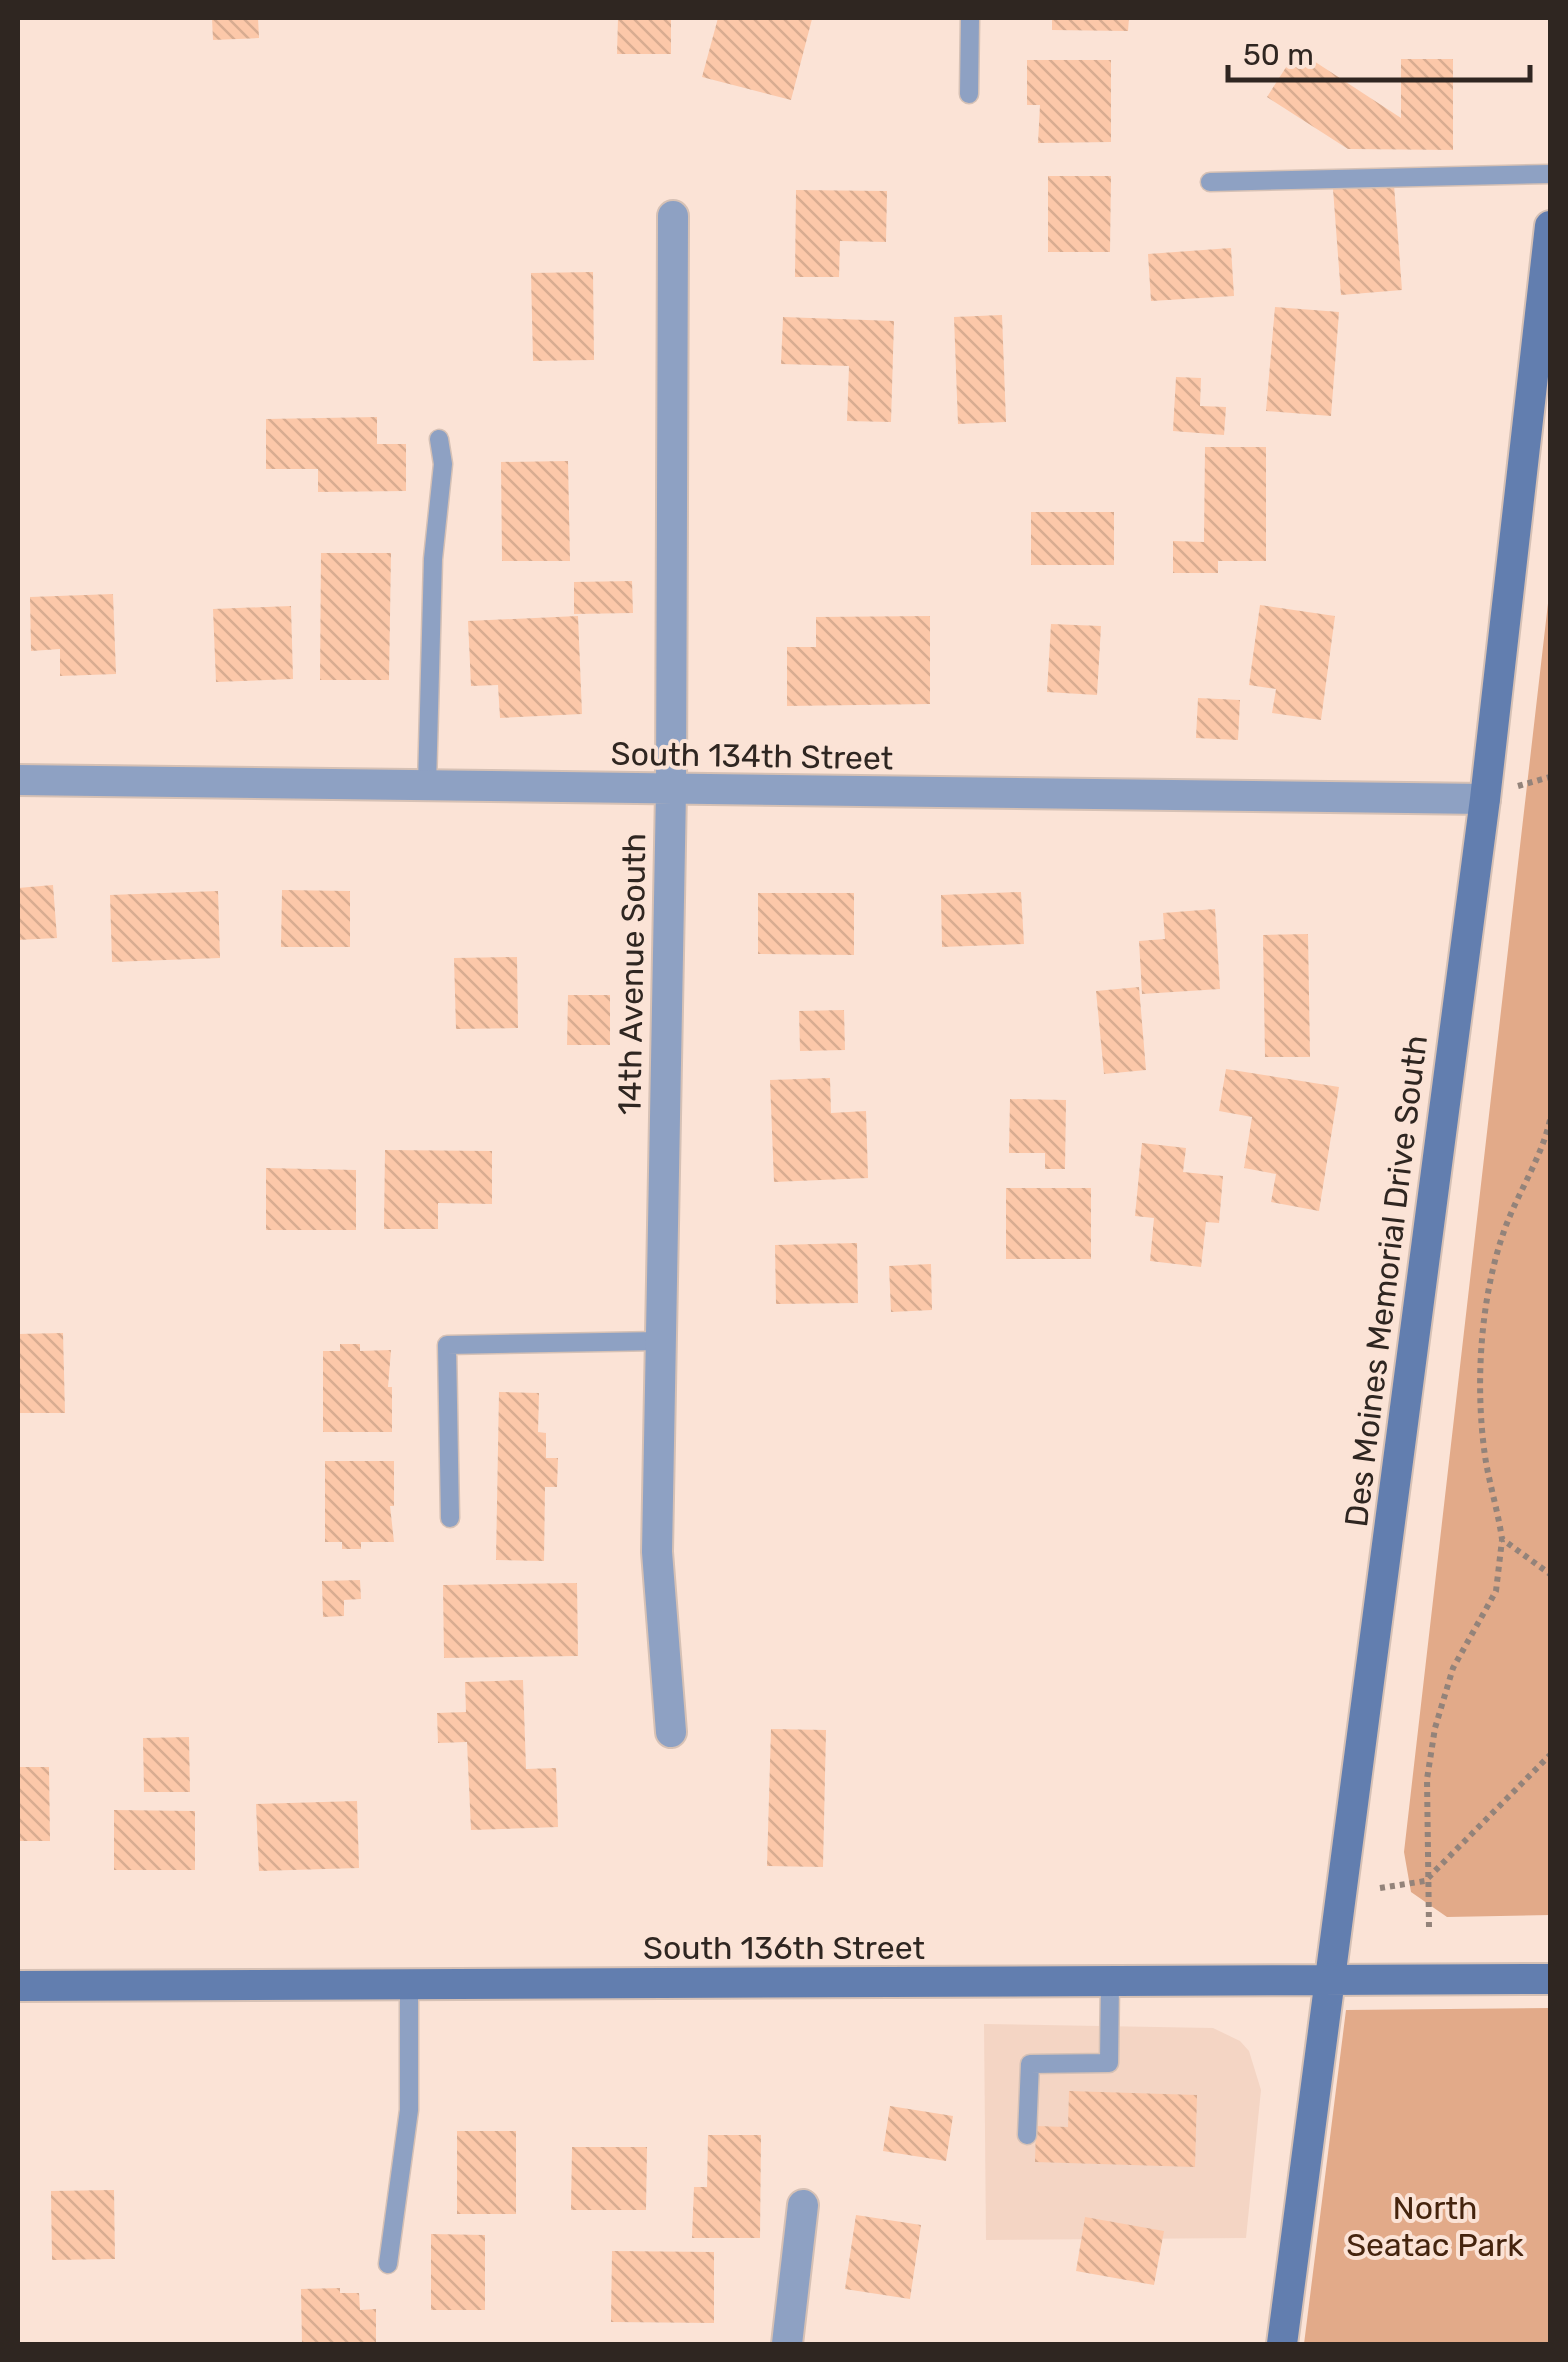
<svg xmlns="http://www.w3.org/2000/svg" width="1568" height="2362" font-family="Rubik,sans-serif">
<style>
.built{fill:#f4d5c4}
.green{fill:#e2aa89}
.building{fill:url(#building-back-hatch)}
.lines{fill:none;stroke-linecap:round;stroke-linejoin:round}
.lane-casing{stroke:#d6c1b5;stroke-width:21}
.street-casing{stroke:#d6c1b5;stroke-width:34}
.secondary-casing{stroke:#d6c1b5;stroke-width:34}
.path{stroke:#93837a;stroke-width:6;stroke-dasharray:5 5;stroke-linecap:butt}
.lane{stroke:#8ea1c3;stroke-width:18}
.street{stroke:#8ea1c3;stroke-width:30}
.secondary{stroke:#627eaf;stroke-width:30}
.labels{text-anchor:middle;stroke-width:8;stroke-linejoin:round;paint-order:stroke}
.street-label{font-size:32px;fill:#2f2621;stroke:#fbe3d6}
.park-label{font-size:32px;fill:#45240e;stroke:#fbe3d6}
</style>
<defs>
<pattern id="building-back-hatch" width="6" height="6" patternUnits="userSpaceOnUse" patternTransform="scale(2.5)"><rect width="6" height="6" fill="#fcc8a9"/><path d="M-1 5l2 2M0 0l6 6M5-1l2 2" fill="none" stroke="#d8ac91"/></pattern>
</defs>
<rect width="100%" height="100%" fill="#fbe3d6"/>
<!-- built -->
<path class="built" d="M 984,2024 L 1213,2028 L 1240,2041 L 1249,2051 L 1261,2090 L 1246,2238 L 986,2240 Z"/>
<!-- green -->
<path class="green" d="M 1550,586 L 1550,1915 L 1447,1917 L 1411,1892 L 1404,1852 Z
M 1550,2008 L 1550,2344 L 1304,2344 L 1346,2010 Z"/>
<!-- building -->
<path class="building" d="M 212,18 L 258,18 L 259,38 L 213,40 Z
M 618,18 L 671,18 L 671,54 L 617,54 Z
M 718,18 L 812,19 L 791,100 L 702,77 Z
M 1052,18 L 1129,18 L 1128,31 L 1052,30 Z
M 1297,50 L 1401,118 L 1401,59 L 1453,59 L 1453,150 L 1348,149 L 1267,97 Z
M 1027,60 L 1111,60 L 1111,142 L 1038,143 L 1040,105 L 1027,105 Z
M 1048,176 L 1111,176 L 1110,252 L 1048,252 Z
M 1394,185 L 1402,290 L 1341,295 L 1333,189 Z
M 796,190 L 887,191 L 886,242 L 840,241 L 839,277 L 795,277 Z
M 1231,248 L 1234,296 L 1151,301 L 1148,254 Z
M 593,272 L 594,360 L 533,361 L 531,273 Z
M 1275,307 L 1339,312 L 1331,416 L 1266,411 Z
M 1002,315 L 1006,422 L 958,424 L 954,317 Z
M 783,317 L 894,321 L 891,422 L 847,421 L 849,366 L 781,364 Z
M 1176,377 L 1201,378 L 1200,406 L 1226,407 L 1224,435 L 1173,431 Z
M 377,417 L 377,444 L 406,444 L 406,491 L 318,492 L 318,469 L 266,469 L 266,419 Z
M 1205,447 L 1266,447 L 1266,561 L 1218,561 L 1218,573 L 1173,573 L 1173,541 L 1204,542 Z
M 568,461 L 570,561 L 502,561 L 501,462 Z
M 1031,512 L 1114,512 L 1114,565 L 1031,565 Z
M 321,553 L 391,553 L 389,680 L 320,680 Z
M 632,581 L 633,613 L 574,614 L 574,582 Z
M 113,594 L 116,674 L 60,676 L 60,649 L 31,651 L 30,597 Z
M 1260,605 L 1335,616 L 1321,720 L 1272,713 L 1276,689 L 1249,685 Z
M 291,606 L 293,679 L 216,682 L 213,609 Z
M 578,616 L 582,714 L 500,718 L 498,685 L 471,686 L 468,621 Z
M 930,616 L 930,704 L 787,706 L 787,647 L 816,647 L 816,617 Z
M 1051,624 L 1101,626 L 1097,695 L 1047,692 Z
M 1198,698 L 1240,700 L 1238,740 L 1196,738 Z
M 53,885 L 57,938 L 18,940 L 18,888 Z
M 282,890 L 350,891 L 350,947 L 281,947 Z
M 218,891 L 220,958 L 112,962 L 110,895 Z
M 1021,892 L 1024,944 L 942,947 L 941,895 Z
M 758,893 L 854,893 L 854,955 L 758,954 Z
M 1215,909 L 1220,989 L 1142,994 L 1139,941 L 1165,939 L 1163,913 Z
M 1308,934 L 1310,1057 L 1265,1057 L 1263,935 Z
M 517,957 L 518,1028 L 456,1029 L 454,958 Z
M 1139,987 L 1146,1070 L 1104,1074 L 1096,991 Z
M 568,995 L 610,995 L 610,1045 L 567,1045 Z
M 844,1010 L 845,1050 L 800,1051 L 799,1011 Z
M 1226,1069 L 1339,1087 L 1319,1211 L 1271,1202 L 1276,1174 L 1244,1168 L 1252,1117 L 1219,1111 Z
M 830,1078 L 831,1113 L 866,1111 L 868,1178 L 774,1182 L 770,1080 Z
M 1010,1099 L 1066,1100 L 1065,1169 L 1045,1169 L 1045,1153 L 1009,1153 Z
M 1142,1143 L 1186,1148 L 1183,1172 L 1223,1176 L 1219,1223 L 1206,1222 L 1201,1267 L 1150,1261 L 1154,1218 L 1135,1216 Z
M 385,1150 L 492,1151 L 492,1204 L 438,1203 L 438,1229 L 384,1229 Z
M 266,1168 L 356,1170 L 356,1230 L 266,1230 Z
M 1006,1188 L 1091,1188 L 1091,1259 L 1006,1259 Z
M 857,1243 L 858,1303 L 776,1304 L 775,1245 Z
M 931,1264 L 932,1310 L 891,1312 L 889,1266 Z
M 63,1333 L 65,1413 L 18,1413 L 18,1334 Z
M 340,1344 L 360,1344 L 360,1351 L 391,1350 L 388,1387 L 392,1387 L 392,1432 L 323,1432 L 323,1351 L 340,1351 Z
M 499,1392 L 539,1393 L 538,1432 L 546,1433 L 546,1458 L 558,1458 L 557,1487 L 545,1487 L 544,1561 L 496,1560 Z
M 325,1461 L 394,1461 L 394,1506 L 390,1506 L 394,1542 L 361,1542 L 361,1549 L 342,1549 L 342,1542 L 325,1542 Z
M 360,1580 L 361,1599 L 344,1600 L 344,1616 L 323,1617 L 322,1581 Z
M 577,1583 L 578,1656 L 444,1658 L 443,1585 Z
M 523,1680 L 526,1769 L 556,1768 L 558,1827 L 471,1830 L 467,1742 L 438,1743 L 437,1713 L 466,1712 L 465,1682 Z
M 771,1729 L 826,1730 L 823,1867 L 767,1866 Z
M 189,1737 L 190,1792 L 144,1792 L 143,1738 Z
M 18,1767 L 49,1767 L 50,1841 L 18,1841 Z
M 357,1801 L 359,1868 L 259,1871 L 256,1804 Z
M 114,1810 L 195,1811 L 195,1870 L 114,1870 Z
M 1069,2091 L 1197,2095 L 1195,2167 L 1035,2162 L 1036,2126 L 1068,2127 Z
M 890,2106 L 953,2116 L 946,2161 L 883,2151 Z
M 457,2131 L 516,2131 L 516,2214 L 457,2214 Z
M 708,2135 L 761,2135 L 760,2238 L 692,2238 L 694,2187 L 707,2187 Z
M 572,2147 L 647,2147 L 646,2210 L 571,2210 Z
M 114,2190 L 115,2259 L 52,2260 L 51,2191 Z
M 856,2215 L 921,2225 L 910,2299 L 845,2289 Z
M 1085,2217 L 1164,2231 L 1154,2285 L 1076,2271 Z
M 431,2234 L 485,2235 L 485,2310 L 431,2310 Z
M 612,2251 L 714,2252 L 714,2323 L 611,2322 Z
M 340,2288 L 340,2293 L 359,2293 L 360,2310 L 376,2309 L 376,2344 L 302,2344 L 301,2289 Z"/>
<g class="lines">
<!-- lane casing -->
<g class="lane-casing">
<path id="lane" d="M 969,94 L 970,18
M 1210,182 L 1550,174
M 427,785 L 433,559 L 443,464 L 439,439
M 450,1518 L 447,1345 L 659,1341
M 1027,2135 L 1030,2064 L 1109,2063 L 1110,1982
M 388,2264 L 409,2110 L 409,1984"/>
</g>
<!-- street casing -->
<g class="street-casing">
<path id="street" d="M 18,780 L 1485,799
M 671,1732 L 657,1552 L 671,791 L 673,216
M 787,2344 L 803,2205"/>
</g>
<!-- secondary casing -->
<g class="secondary-casing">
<path id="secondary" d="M 18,1986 L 1550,1979
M 1282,2344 L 1485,799 L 1550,226"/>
</g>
<!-- path -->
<path class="path" d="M 1518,786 L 1550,777
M 1550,1120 C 1541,1160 1516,1195 1503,1234 C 1480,1301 1475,1386 1485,1456 C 1489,1483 1498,1511 1502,1539 L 1550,1574
M 1380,1888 L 1425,1881 L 1550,1755
M 1429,1927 L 1427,1779 L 1435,1728 L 1453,1668 L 1496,1591 L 1502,1540"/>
<!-- lane -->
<use href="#lane" class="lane"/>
<!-- street -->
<use href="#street" class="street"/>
<!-- secondary -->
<use href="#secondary" class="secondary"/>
</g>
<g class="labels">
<!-- street labels -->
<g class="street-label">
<text transform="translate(752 756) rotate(1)" y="11">South 134th Street</text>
<text transform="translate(632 974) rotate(-89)" y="11">14th Avenue South</text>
<text transform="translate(1386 1281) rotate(-83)" y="11">Des Moines Memorial Drive South</text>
<text x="784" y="1959">South 136th Street</text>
</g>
<!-- park labels -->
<g class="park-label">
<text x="1435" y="2219">North<tspan x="1435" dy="37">Seatac Park</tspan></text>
</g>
</g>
<!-- border -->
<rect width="1568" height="2362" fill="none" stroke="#2f2621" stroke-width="40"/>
<!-- scale -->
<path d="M1228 65v15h302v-15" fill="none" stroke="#2f2621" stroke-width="5"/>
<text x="1243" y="65" font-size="30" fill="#2f2621" stroke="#fbe3d6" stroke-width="8" paint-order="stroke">50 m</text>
</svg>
